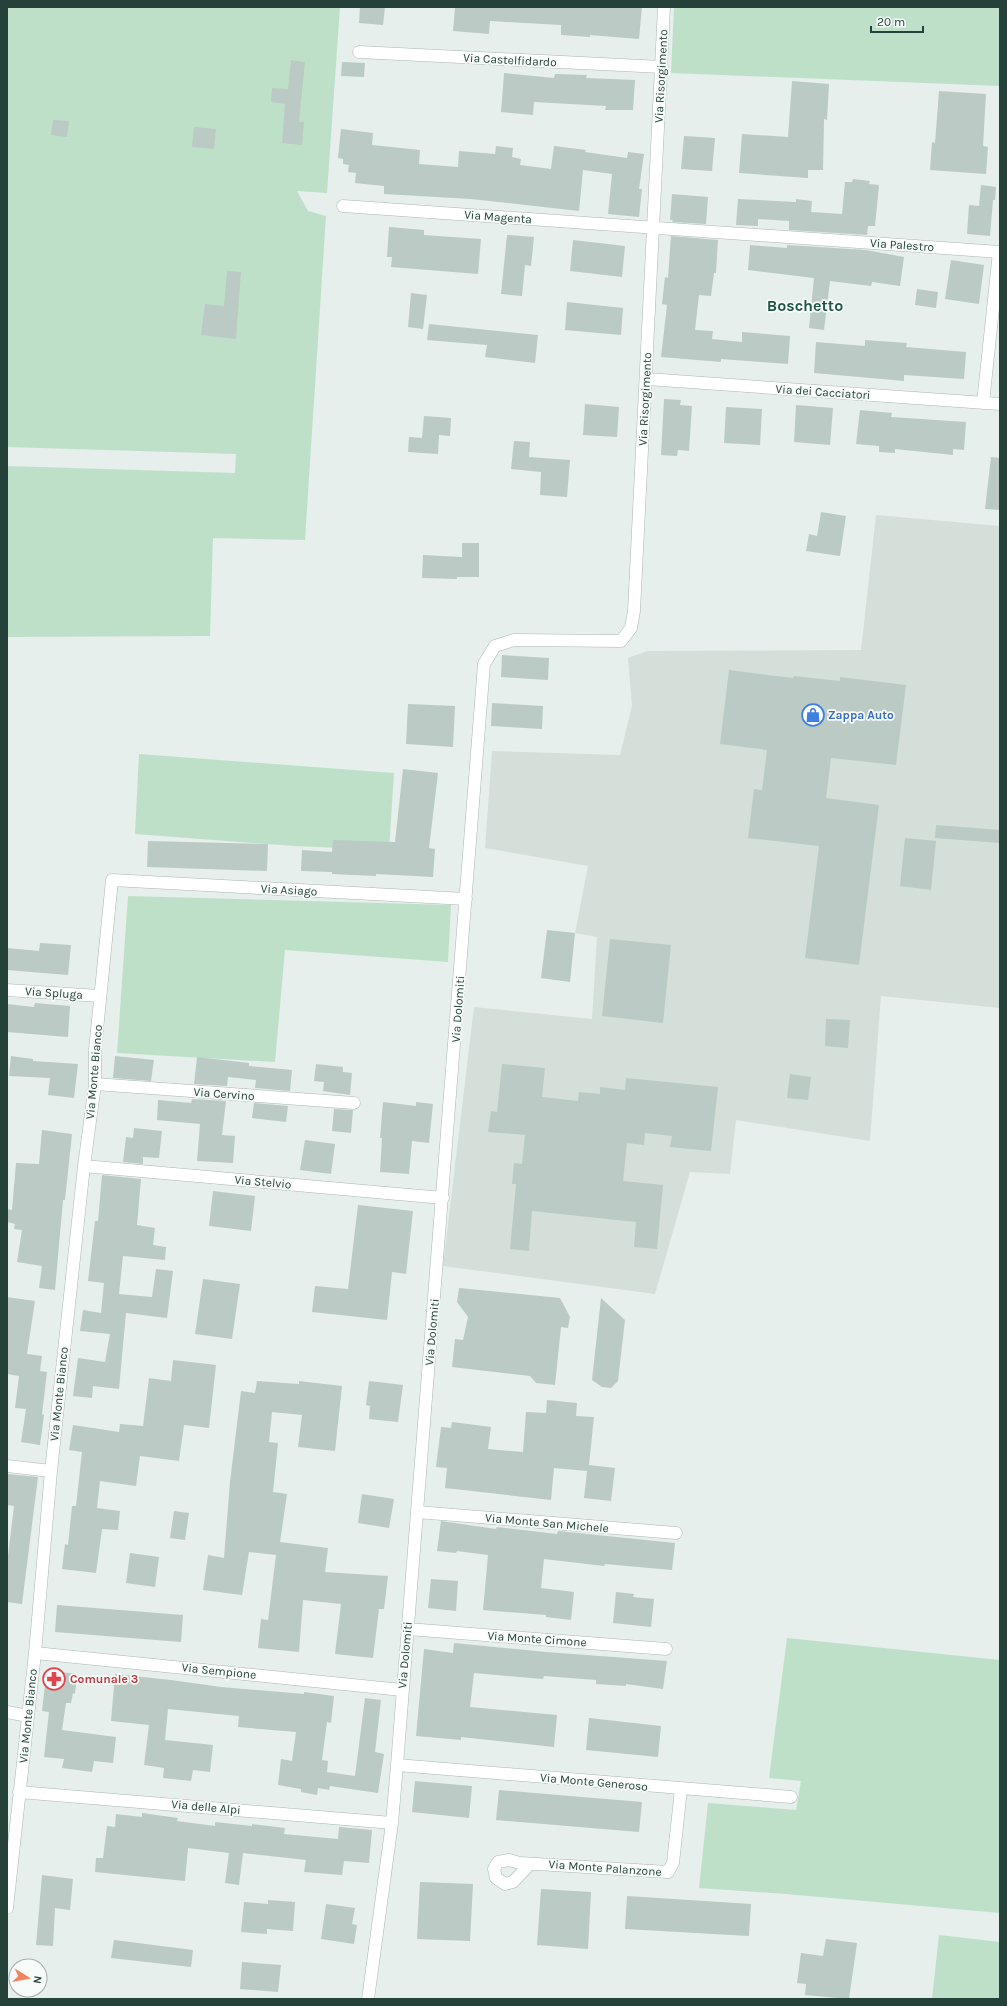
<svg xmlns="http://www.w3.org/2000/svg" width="1007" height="2006" font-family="Karla,sans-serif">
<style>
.built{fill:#d4dfda}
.green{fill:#bfe0c8}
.building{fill:#bbcac4}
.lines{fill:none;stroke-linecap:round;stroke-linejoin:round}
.minor-casing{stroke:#a8b8b2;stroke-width:13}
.minor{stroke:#fff;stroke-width:12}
.labels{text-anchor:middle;stroke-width:3.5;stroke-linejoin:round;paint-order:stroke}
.street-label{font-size:12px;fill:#24423a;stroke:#f7fbf9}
.shop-label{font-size:12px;font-weight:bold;fill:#366cbe;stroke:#f7fbf9;text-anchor:start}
.health-label{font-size:12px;font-weight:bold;fill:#be3a42;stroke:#f7fbf9;text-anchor:start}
.district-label{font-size:16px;font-weight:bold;fill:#1f5548;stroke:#f7fbf9}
</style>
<rect width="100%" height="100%" fill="#e6efeb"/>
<!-- built -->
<path class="built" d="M 876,515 L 1000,526 L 1000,1008 L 881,996 L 870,1141 L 736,1120 L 730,1174 L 690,1172 L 655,1294 L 443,1266 L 474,1007 L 592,1019 L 597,937 L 575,933 L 588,866 L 485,848 L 492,751 L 620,755 L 632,706 L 628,658 L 647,651 L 861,650 Z"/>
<!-- green -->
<path class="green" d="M 7,7 L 340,7 L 327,193 L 297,191 L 308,211 L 326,216 L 305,540 L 213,538 L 210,636 L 7,637 L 7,466 L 235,473 L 236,454 L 7,447 Z
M 674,7 L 1000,7 L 1000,86 L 671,73 Z
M 139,754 L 394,773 L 389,850 L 294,846 L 135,834 Z
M 128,896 L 451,905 L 448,962 L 285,950 L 275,1062 L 117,1053 Z
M 787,1638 L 1000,1660 L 1000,1913 L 786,1894 L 699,1888 L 708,1803 L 796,1810 L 801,1781 L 769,1778 Z
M 939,1935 L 1000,1942 L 1000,1999 L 932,1999 Z"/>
<!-- building -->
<path class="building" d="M 360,7 L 385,7 L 383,25 L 359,23 Z
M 455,7 L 642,7 L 639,39 L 590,35 L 590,37 L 561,35 L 561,25 L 490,21 L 489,34 L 453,31 Z
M 291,60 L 305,62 L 299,122 L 304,122 L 302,145 L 282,143 L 285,104 L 271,102 L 272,88 L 288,89 Z
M 342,62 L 365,63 L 364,77 L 341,76 Z
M 504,73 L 554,78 L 555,74 L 587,75 L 586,78 L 635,80 L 633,110 L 605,110 L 606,106 L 534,102 L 533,115 L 501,112 Z
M 792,81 L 829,84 L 827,120 L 824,119 L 823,170 L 808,170 L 808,178 L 739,173 L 742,134 L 788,137 Z
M 939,91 L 986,94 L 983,146 L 988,147 L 986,174 L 930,170 L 932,142 L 935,143 Z
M 53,120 L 69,121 L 67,137 L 51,135 Z
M 194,127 L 216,129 L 214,149 L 192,147 Z
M 341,129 L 373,133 L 372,145 L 420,150 L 419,164 L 458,167 L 459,151 L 495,154 L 496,146 L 513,148 L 512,157 L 521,159 L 520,165 L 551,169 L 554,146 L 586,150 L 585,152 L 627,158 L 628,152 L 644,154 L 639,189 L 642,189 L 639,217 L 608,214 L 612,174 L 583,170 L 579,211 L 471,199 L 384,194 L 384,186 L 355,183 L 356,173 L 348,172 L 349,165 L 343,164 L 343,159 L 338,158 Z
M 684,136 L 715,138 L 712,171 L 681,169 Z
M 853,179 L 870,181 L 869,184 L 879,185 L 875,226 L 868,226 L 867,235 L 789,230 L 789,221 L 758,219 L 758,226 L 736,225 L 738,199 L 796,202 L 796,199 L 812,201 L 811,212 L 842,214 L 845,182 L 852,182 Z
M 981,185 L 996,187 L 995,200 L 993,200 L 990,236 L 967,234 L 969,205 L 979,206 Z
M 672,194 L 708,197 L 706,224 L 672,222 L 673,220 L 670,220 Z
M 389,227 L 424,230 L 424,235 L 481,239 L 478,274 L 391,267 L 392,257 L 387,257 Z
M 507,235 L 534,237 L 531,266 L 525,265 L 522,296 L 501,294 Z
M 671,236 L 718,240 L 716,273 L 714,273 L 711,296 L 699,295 L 695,330 L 713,331 L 712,339 L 742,342 L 742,332 L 790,336 L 788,364 L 721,359 L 721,362 L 661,357 L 667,305 L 662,304 L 665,277 L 668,278 Z
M 573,240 L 625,246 L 622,277 L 570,271 Z
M 750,245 L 787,248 L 787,245 L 866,250 L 904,257 L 900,286 L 872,282 L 871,286 L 830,281 L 824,330 L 809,328 L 814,278 L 748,270 Z
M 951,260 L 984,265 L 979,304 L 945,299 Z
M 227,271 L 241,272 L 236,339 L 201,335 L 205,304 L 224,306 Z
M 917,289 L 938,292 L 936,308 L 915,305 Z
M 411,293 L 427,295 L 423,329 L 408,327 Z
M 567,302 L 623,308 L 621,335 L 565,330 Z
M 429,324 L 538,335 L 535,363 L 485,357 L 487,345 L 427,340 Z
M 865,340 L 907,343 L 906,347 L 966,352 L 964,379 L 904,375 L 904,381 L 814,373 L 816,342 L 865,346 Z
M 664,399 L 681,400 L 680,405 L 692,406 L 689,451 L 678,450 L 677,456 L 661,455 Z
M 585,404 L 619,407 L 617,437 L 583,435 Z
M 796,405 L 833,408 L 830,445 L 794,442 Z
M 726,407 L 762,409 L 760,445 L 724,443 Z
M 860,410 L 892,413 L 891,417 L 966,422 L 964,450 L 953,449 L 953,455 L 895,449 L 895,453 L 879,452 L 879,446 L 856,444 Z
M 424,416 L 451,418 L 450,436 L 439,435 L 438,454 L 408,452 L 409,437 L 422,438 Z
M 514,441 L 530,442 L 529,457 L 570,460 L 567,497 L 540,495 L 541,472 L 511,469 Z
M 991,457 L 1000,458 L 1000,510 L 985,509 Z
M 821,512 L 846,516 L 840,556 L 806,551 L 809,534 L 817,536 Z
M 462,543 L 479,543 L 479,577 L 457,577 L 457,579 L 422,578 L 423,555 L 462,557 Z
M 502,655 L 549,658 L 548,680 L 501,677 Z
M 729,670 L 793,678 L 794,676 L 840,681 L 840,677 L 906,685 L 896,765 L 831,758 L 826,798 L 879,805 L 859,965 L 805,958 L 819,846 L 748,838 L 754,789 L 762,790 L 767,750 L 720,744 Z
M 492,703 L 543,706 L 542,729 L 491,726 Z
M 408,704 L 455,706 L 453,747 L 406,744 Z
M 403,769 L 438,773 L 429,848 L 435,849 L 433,877 L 376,874 L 376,876 L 332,874 L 332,872 L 301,871 L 302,850 L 332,852 L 333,840 L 395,842 Z
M 936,825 L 1000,830 L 1000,843 L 935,838 Z
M 905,838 L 936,841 L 931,890 L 900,886 Z
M 148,841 L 268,844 L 267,871 L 147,867 Z
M 547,930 L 575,933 L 570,982 L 541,978 Z
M 610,939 L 671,945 L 663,1023 L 602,1016 Z
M 40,943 L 71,945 L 68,975 L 7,970 L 7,948 L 39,951 Z
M 35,1003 L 70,1006 L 68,1037 L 7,1032 L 7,1004 L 34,1007 Z
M 826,1019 L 850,1020 L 848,1048 L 825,1046 Z
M 11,1056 L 33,1059 L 33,1061 L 78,1064 L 74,1098 L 48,1095 L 50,1078 L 9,1076 Z
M 115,1056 L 154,1060 L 151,1081 L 113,1078 Z
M 197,1057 L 249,1063 L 249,1066 L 292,1070 L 290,1091 L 255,1088 L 256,1080 L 228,1077 L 227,1086 L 194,1084 Z
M 316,1064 L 343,1067 L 343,1072 L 352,1073 L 350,1095 L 323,1091 L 324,1082 L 314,1081 Z
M 502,1064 L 545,1068 L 542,1097 L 578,1101 L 579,1092 L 600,1094 L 600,1087 L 625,1090 L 626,1078 L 718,1087 L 711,1151 L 670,1147 L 672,1136 L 645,1133 L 644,1145 L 627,1143 L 623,1181 L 663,1185 L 657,1249 L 634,1247 L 636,1222 L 532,1211 L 529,1251 L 510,1249 L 516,1184 L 512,1184 L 514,1163 L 522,1164 L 525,1135 L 488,1132 L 491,1111 L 497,1112 Z
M 790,1074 L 811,1077 L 808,1100 L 787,1098 Z
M 192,1099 L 226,1101 L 222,1135 L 235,1136 L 233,1163 L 197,1161 L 200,1124 L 157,1120 L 158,1100 L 191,1103 Z
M 383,1102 L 416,1106 L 416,1102 L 433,1104 L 429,1143 L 412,1141 L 409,1174 L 380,1172 L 382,1138 L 380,1138 Z
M 254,1103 L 288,1106 L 286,1122 L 252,1118 Z
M 334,1109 L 353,1110 L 351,1133 L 332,1131 Z
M 134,1128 L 162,1131 L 159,1158 L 143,1157 L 143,1164 L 123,1162 L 126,1137 L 133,1138 Z
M 42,1130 L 72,1134 L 65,1200 L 63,1200 L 55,1290 L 39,1288 L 42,1266 L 17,1262 L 22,1230 L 14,1229 L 15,1224 L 7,1222 L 7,1209 L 12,1210 L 16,1163 L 39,1164 Z
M 305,1140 L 335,1144 L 331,1174 L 300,1170 Z
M 102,1175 L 141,1179 L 137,1225 L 155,1228 L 153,1245 L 166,1247 L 165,1260 L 123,1256 L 119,1294 L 152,1297 L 156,1269 L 173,1271 L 167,1318 L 126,1313 L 119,1389 L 93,1386 L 92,1398 L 73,1396 L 78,1358 L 105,1362 L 110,1334 L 80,1331 L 83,1310 L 101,1313 L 104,1283 L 88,1281 L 95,1221 L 98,1221 Z
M 213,1191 L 255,1196 L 251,1231 L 209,1226 Z
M 358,1205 L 413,1211 L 406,1274 L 392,1272 L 387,1320 L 312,1312 L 315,1286 L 348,1289 Z
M 203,1279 L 240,1284 L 232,1339 L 195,1334 Z
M 459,1288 L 560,1298 L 570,1317 L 568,1328 L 561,1327 L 555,1385 L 536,1383 L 530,1376 L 452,1367 L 455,1339 L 463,1340 L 468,1317 L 457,1302 Z
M 7,1297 L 35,1301 L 27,1354 L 42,1356 L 40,1371 L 47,1372 L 42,1414 L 44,1415 L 40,1445 L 21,1442 L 26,1409 L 15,1408 L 19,1376 L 7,1374 Z
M 601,1298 L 625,1320 L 618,1381 L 611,1388 L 602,1387 L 592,1380 Z
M 173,1360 L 216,1365 L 209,1428 L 184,1425 L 179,1461 L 140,1456 L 136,1486 L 100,1481 L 97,1508 L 120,1511 L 118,1530 L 102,1529 L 96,1573 L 62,1569 L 65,1544 L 68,1545 L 72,1506 L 76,1506 L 82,1452 L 69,1450 L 73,1425 L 119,1432 L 120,1424 L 143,1426 L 149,1378 L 171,1381 Z
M 257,1381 L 299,1384 L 299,1381 L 342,1386 L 335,1451 L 298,1447 L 302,1415 L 272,1412 L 269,1442 L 278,1443 L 273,1492 L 287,1494 L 280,1542 L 328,1548 L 325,1572 L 388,1576 L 384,1609 L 379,1609 L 373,1658 L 335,1654 L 341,1604 L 303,1600 L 299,1652 L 258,1648 L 261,1619 L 268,1620 L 276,1555 L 249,1552 L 242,1595 L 203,1590 L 208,1555 L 224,1558 L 230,1482 L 241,1391 L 255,1393 Z
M 369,1381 L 403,1385 L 398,1422 L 369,1419 L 370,1406 L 366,1405 Z
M 547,1400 L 577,1403 L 576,1416 L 594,1417 L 589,1465 L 615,1468 L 611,1501 L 584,1498 L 587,1471 L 554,1468 L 551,1500 L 445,1488 L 447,1468 L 436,1467 L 441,1427 L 451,1428 L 452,1422 L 491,1427 L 488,1449 L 523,1452 L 526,1412 L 546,1413 Z
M 7,1474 L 38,1477 L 22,1604 L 7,1602 L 7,1564 L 14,1506 L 7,1505 Z
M 362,1494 L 394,1499 L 389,1528 L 358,1523 Z
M 174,1511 L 189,1513 L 185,1540 L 170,1538 Z
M 441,1521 L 496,1529 L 497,1527 L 557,1534 L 558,1531 L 675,1543 L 672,1570 L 605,1564 L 604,1566 L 544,1559 L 541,1588 L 574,1592 L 571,1620 L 546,1617 L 546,1615 L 483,1610 L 488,1555 L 457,1551 L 456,1553 L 437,1551 Z
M 130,1553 L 159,1557 L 155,1587 L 126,1583 Z
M 431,1579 L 458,1581 L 456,1611 L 428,1608 Z
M 616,1592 L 634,1594 L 633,1597 L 654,1599 L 651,1627 L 613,1623 Z
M 57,1605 L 183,1615 L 181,1642 L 55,1632 Z
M 454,1643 L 546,1652 L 667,1661 L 663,1689 L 626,1684 L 626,1686 L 596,1684 L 596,1680 L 544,1676 L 543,1679 L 474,1673 L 470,1707 L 557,1715 L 554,1747 L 461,1737 L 461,1740 L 416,1736 L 424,1649 L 453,1653 Z
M 52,1671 L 77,1674 L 75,1694 L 73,1693 L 71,1703 L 66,1703 L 62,1730 L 116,1737 L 113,1763 L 94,1761 L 92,1772 L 62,1768 L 64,1759 L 44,1757 L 49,1712 L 42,1711 L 46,1676 Z
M 115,1674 L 171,1680 L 221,1687 L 304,1694 L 304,1692 L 334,1696 L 331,1723 L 327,1722 L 322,1760 L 328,1761 L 327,1772 L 355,1776 L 365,1698 L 381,1700 L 375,1752 L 384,1754 L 378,1793 L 330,1786 L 329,1790 L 318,1788 L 317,1795 L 301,1792 L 301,1789 L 278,1785 L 281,1759 L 292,1761 L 296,1732 L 238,1727 L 239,1716 L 168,1709 L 165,1740 L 213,1745 L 210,1772 L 193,1770 L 191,1781 L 163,1778 L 164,1768 L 144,1765 L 149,1725 L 111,1721 Z
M 589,1718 L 661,1726 L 658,1757 L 586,1750 Z
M 415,1781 L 472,1786 L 469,1818 L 412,1812 Z
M 499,1790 L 642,1802 L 639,1832 L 496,1820 Z
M 142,1813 L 178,1818 L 177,1821 L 215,1826 L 215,1822 L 252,1826 L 252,1824 L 285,1828 L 284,1834 L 338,1839 L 339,1827 L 372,1830 L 369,1863 L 344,1861 L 342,1875 L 304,1872 L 306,1860 L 243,1853 L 239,1885 L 225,1883 L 229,1853 L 188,1848 L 185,1881 L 95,1872 L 96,1858 L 103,1858 L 107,1826 L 115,1827 L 116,1814 L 142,1817 Z
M 42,1875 L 73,1879 L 70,1910 L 55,1908 L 53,1946 L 36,1945 Z
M 420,1882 L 473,1884 L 470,1941 L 417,1939 Z
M 541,1889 L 591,1892 L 588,1949 L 537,1945 Z
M 627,1896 L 751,1904 L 749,1936 L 625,1929 Z
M 268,1900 L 295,1902 L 293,1931 L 267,1929 L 267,1934 L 241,1932 L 244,1902 L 268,1904 Z
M 326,1904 L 355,1908 L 352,1924 L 357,1925 L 354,1944 L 321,1939 Z
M 826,1939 L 857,1943 L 849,1999 L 805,1995 L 806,1984 L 797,1983 L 801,1953 L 823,1956 Z
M 114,1940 L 193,1950 L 191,1967 L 111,1958 Z
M 242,1962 L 281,1965 L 278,1992 L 240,1989 Z"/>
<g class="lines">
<!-- minor casing -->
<g class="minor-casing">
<path id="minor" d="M 359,52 L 662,67
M 343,206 L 1000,252
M 647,379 L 1000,404
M 983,403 L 999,252
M 7,990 L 100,996
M 95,1084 L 354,1103
M 84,1166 L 443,1198
M 7,1466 L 51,1471
M 417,1512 L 676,1533
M 408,1629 L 666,1649
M 35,1653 L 402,1690
M 7,1712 L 28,1716
M 397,1765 L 791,1797
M 19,1792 L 392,1823
M 530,1864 L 513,1882 L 505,1884 L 496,1878 L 494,1869 L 498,1862 L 509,1860 L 520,1863 L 668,1872 L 673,1863 L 681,1789
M 7,1908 L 35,1653 L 51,1471 L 84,1166 L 95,1084 L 95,1050 L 112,880 L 466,899
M 368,1999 L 392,1823 L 397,1765 L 484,664 L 495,646 L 514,640 L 621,641 L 631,628 L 634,611 L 664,7"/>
</g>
<!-- minor -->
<use href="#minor" class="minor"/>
</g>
<!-- icons -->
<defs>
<g id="shop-ring" transform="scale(1.15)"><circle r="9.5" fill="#f7fbf9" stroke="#3f7fe0" stroke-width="1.5"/><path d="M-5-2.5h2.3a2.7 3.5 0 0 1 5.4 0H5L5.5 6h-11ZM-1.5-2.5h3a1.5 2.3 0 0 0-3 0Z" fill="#3f7fe0"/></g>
<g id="pharmacy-ring" transform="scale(1.15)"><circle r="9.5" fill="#f7fbf9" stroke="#e0444e" stroke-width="1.5"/><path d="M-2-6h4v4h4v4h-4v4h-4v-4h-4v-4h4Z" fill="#e0444e"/></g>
</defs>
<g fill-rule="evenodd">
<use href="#shop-ring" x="813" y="715"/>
<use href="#pharmacy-ring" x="54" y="1679"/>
</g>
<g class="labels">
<!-- street labels -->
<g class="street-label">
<text transform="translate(510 60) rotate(3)" y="4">Via Castelfidardo</text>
<text transform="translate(661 76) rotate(-87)" y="4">Via Risorgimento</text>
<text transform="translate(498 217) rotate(4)" y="4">Via Magenta</text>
<text transform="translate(902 245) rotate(4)" y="4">Via Palestro</text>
<text transform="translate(823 392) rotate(4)" y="4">Via dei Cacciatori</text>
<text transform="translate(645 399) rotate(-87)" y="4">Via Risorgimento</text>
<text transform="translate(289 890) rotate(3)" y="4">Via Asiago</text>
<text transform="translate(54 993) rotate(4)" y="4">Via Spluga</text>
<text transform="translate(458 1009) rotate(-86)" y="4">Via Dolomiti</text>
<text transform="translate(94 1072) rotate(-85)" y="4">Via Monte Bianco</text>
<text transform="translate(224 1094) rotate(4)" y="4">Via Cervino</text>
<text transform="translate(263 1182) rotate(5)" y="4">Via Stelvio</text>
<text transform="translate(432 1332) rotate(-85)" y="4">Via Dolomiti</text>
<text transform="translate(59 1394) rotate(-84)" y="4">Via Monte Bianco</text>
<text transform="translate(547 1523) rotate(5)" y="4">Via Monte San Michele</text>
<text transform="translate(537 1639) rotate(4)" y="4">Via Monte Cimone</text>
<text transform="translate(405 1655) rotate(-85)" y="4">Via Dolomiti</text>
<text transform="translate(219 1671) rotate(6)" y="4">Via Sempione</text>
<text transform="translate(28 1716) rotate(-84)" y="4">Via Monte Bianco</text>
<text transform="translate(594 1782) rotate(5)" y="4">Via Monte Generoso</text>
<text transform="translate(206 1807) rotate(5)" y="4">Via delle Alpi</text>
<text transform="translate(605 1868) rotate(4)" y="4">Via Monte Palanzone</text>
</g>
<!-- shop labels -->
<g class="shop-label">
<text x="828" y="719">Zappa Auto</text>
</g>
<!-- health labels -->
<g class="health-label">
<text x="70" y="1683">Comunale 3</text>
</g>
<!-- district labels -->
<g class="district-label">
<text x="805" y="311">Boschetto</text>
</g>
</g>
<!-- border -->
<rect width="1007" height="2006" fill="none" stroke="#24423a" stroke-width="16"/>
<!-- north arrow -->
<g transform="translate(28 1978) rotate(101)"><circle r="19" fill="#f7fbf9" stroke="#a3b1ad"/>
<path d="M0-3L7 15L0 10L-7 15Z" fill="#f4845f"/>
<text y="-6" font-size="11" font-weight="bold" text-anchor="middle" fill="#24423a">N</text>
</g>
<!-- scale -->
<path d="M871 26v6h52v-6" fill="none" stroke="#24423a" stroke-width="2"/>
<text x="877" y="26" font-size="12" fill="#24423a" stroke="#f7fbf9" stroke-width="3" paint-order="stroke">20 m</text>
</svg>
